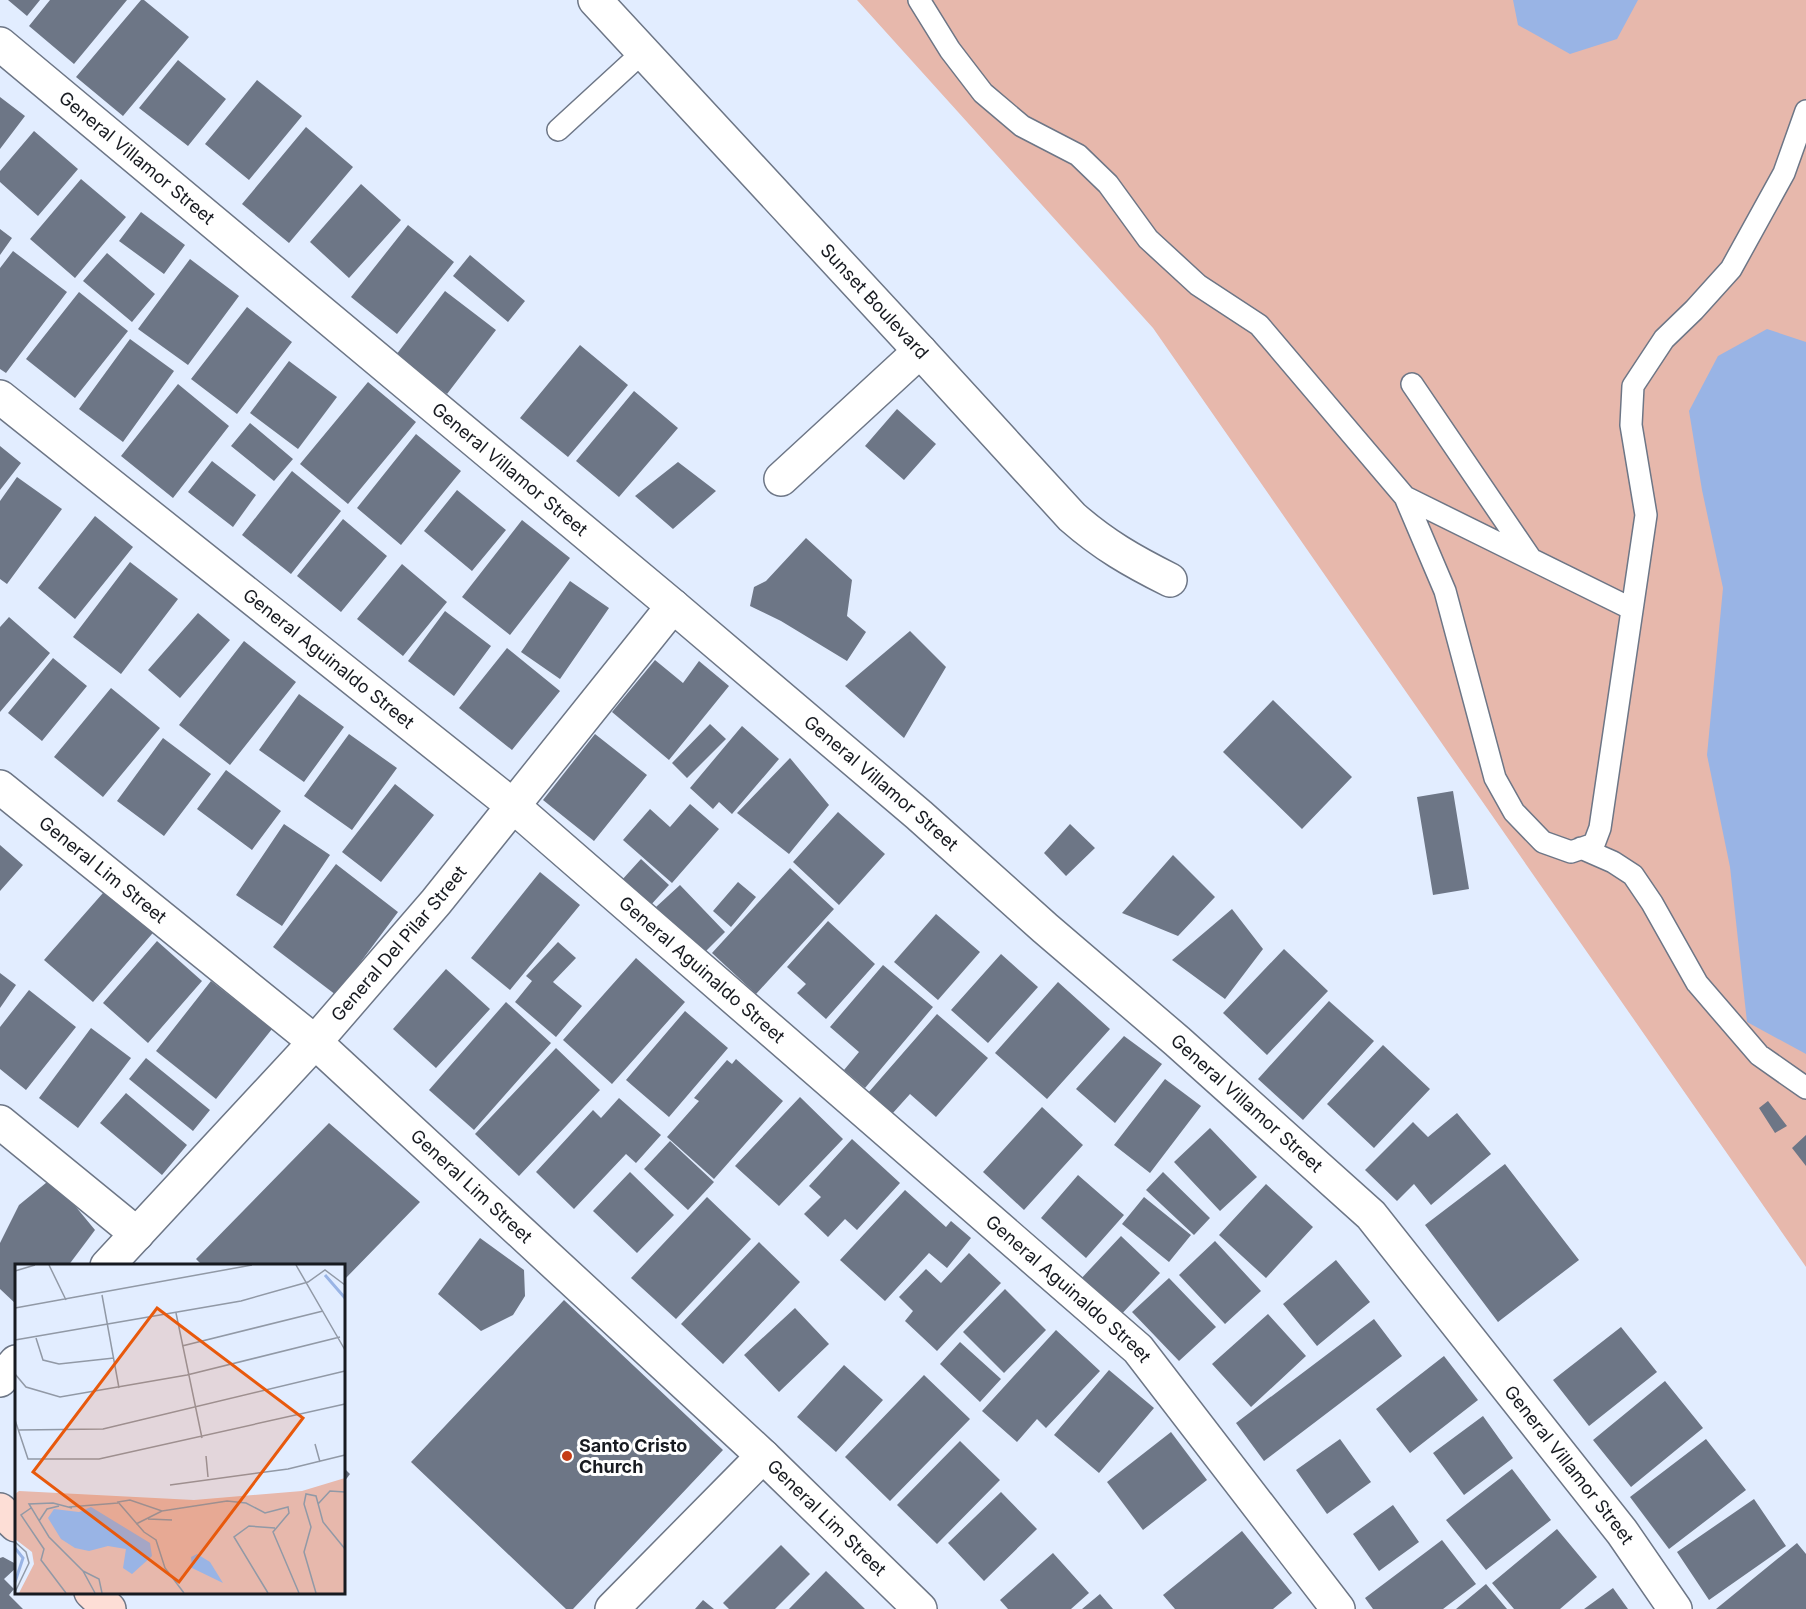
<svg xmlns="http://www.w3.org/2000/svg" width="1806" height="1609" font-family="Inter,sans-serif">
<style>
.green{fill:#e7b8ac}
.water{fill:#99b4e5}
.building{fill:#6d7686}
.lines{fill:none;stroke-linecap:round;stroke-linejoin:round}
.lane-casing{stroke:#6d7686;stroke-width:24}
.street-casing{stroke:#6d7686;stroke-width:36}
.secondary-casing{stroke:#6d7686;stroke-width:36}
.lane{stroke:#fff;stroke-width:21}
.street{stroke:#fff;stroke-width:33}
.secondary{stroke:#fdded6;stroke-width:33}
.poi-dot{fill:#c53c16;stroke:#fff;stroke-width:2}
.labels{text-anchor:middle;stroke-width:6;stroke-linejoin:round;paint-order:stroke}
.street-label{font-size:18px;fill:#171a20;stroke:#fff}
.poi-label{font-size:18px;font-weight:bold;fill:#171a20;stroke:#fff;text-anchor:start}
.inset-river{fill:none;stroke:#99b4e5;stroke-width:3}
.inset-road{fill:none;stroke:#9199a6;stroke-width:1.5}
.view{fill:#e8590c;fill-opacity:0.15;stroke:#e8590c;stroke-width:3}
.inset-edge{fill:none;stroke:#171a20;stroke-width:3}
</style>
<rect width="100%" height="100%" fill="#e2edff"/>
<!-- green -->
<path class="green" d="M 857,0 L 1806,0 L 1806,1267 L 1153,328 Z"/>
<!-- water -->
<path class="water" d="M 1513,0 L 1638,0 L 1617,39 L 1570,54 L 1518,25 Z
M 1767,329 L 1806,342 L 1806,1054 L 1747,1022 L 1730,867 L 1707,755 L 1723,588 L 1702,490 L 1689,411 L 1718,356 Z"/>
<!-- building -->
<path class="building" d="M 8,0 L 40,0 L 27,16 Z
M 50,0 L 127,0 L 74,64 L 29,26 Z
M 141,0 L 144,0 L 189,37 L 123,116 L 76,77 Z
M 178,60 L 226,99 L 188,146 L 139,108 Z
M 257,80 L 302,116 L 249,180 L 205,144 Z
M 0,97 L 25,116 L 0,149 Z
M 306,127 L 353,167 L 289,243 L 242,204 Z
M 34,131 L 78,169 L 38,216 L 0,182 L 0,171 Z
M 81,179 L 126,217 L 75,278 L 30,239 Z
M 361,184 L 401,220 L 349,278 L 310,242 Z
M 141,212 L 185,245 L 164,274 L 119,241 Z
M 408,225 L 454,262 L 397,334 L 351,297 Z
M 0,229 L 12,238 L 0,255 Z
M 13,251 L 67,292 L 6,373 L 0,369 L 0,268 Z
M 107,253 L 155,294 L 132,322 L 83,281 Z
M 470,255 L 525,301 L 508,322 L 453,276 Z
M 190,259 L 239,296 L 188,365 L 138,329 Z
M 445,291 L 496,330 L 447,394 L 396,355 Z
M 79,292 L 128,331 L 75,398 L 26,359 Z
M 247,307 L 292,342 L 237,414 L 191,379 Z
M 130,339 L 174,371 L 123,442 L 79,409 Z
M 580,345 L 628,385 L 568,457 L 520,418 Z
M 289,361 L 337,397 L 298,449 L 250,413 Z
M 368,382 L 416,422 L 348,504 L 300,464 Z
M 178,384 L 229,426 L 173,498 L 121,456 Z
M 634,391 L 678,428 L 619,497 L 576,461 Z
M 897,409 L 936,444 L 904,480 L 865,446 Z
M 250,423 L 293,459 L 274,481 L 231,446 Z
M 416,434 L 461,471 L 401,545 L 357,508 Z
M 0,446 L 21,463 L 0,490 Z
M 212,461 L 256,495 L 233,527 L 188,492 Z
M 678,462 L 716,491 L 673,529 L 635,496 Z
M 292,471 L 341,511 L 291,574 L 242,535 Z
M 17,477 L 62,509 L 7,584 L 0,579 L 0,501 Z
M 457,490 L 506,530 L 472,571 L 424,531 Z
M 95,516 L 133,547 L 75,619 L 38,588 Z
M 343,519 L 387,556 L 341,612 L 297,576 Z
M 522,520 L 570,558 L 510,635 L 462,597 Z
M 806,538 L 852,580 L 847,616 L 866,632 L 847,661 L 781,621 L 750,606 L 754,587 L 766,581 Z
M 130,562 L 178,599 L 121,674 L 73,637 Z
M 402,564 L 447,602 L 403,656 L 357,619 Z
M 570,581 L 609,608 L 560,679 L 521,652 Z
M 445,611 L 491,646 L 454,696 L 408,661 Z
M 198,613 L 230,640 L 180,698 L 148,670 Z
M 9,617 L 50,653 L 0,712 L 0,627 Z
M 910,631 L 946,667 L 904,738 L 845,686 Z
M 244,641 L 296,682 L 230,765 L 179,725 Z
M 507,648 L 560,691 L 512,750 L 459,708 Z
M 53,658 L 87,686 L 42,741 L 8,713 Z
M 655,660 L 683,683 L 699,661 L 729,686 L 669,760 L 612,712 Z
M 111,688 L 160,728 L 103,797 L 54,757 Z
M 299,694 L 344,727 L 304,782 L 259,750 Z
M 1273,700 L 1352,777 L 1302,829 L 1223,752 Z
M 710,724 L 726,739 L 687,778 L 672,763 Z
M 742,726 L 779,759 L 732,814 L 719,802 L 713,809 L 690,788 Z
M 349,734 L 397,768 L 352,830 L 304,796 Z
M 595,734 L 647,775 L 594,841 L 543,800 Z
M 163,738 L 211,774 L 164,836 L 117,801 Z
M 790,758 L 829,805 L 789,854 L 737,813 Z
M 226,770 L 281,811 L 252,850 L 197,809 Z
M 395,784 L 434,815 L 381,882 L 342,852 Z
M 1453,791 L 1469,889 L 1433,895 L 1417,797 Z
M 690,804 L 719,829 L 672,883 L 623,840 L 650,809 L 670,827 Z
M 838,812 L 885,854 L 839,905 L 793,862 Z
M 284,824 L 330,855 L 282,926 L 236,895 Z
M 1070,824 L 1095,848 L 1066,876 L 1044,853 Z
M 0,845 L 23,865 L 0,891 Z
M 1173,855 L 1215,897 L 1178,936 L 1122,913 Z
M 641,859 L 669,885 L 649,907 L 621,881 Z
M 336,864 L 398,912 L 336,995 L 273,947 Z
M 790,868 L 834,909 L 756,994 L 712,953 Z
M 540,872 L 580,905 L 510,990 L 471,958 Z
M 738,882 L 756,897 L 731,927 L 713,911 Z
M 110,885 L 158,927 L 93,1002 L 44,960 Z
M 680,885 L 725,932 L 702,955 L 656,907 Z
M 1232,909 L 1263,949 L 1225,999 L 1172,960 Z
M 936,914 L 980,952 L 938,1000 L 894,962 Z
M 828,921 L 875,964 L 826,1019 L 797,993 L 806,984 L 787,967 Z
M 157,941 L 202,981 L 148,1043 L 103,1003 Z
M 558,942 L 576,958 L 553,982 L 582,1006 L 556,1037 L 515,1002 L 532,981 L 526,976 Z
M 1284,949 L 1328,991 L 1267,1055 L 1223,1013 Z
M 1001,954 L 1038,987 L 988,1043 L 951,1010 Z
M 636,958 L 685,1002 L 612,1084 L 563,1040 Z
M 883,965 L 933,1007 L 865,1088 L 844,1070 L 859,1052 L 830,1027 Z
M 446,969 L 490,1009 L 436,1068 L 393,1029 Z
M 0,973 L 16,985 L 0,1008 Z
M 211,981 L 272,1029 L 216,1099 L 156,1051 Z
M 1058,982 L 1110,1029 L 1047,1099 L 995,1053 Z
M 29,990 L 76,1027 L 26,1090 L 0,1069 L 0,1027 Z
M 1329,1001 L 1374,1041 L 1303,1120 L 1258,1079 Z
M 506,1002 L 551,1043 L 474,1130 L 429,1090 Z
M 685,1011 L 728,1048 L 669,1117 L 626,1080 Z
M 937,1014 L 988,1058 L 936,1117 L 910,1094 L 892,1114 L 868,1093 Z
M 91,1028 L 131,1058 L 78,1128 L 39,1098 Z
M 1124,1036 L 1162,1064 L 1115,1123 L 1076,1089 Z
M 1383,1045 L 1430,1089 L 1374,1148 L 1327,1104 Z
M 556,1048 L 600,1090 L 519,1176 L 475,1134 Z
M 146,1058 L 210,1110 L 193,1131 L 129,1079 Z
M 736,1059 L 783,1101 L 714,1179 L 667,1137 L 699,1101 L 694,1098 L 727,1060 L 732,1064 Z
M 1165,1079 L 1201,1106 L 1150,1173 L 1114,1145 Z
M 126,1093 L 187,1145 L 162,1175 L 100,1123 Z
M 800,1097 L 843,1139 L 779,1206 L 735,1166 Z
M 619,1098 L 661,1135 L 636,1163 L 626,1154 L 574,1209 L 536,1172 L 593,1110 L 601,1118 Z
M 1768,1101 L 1787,1126 L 1775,1133 L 1759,1108 Z
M 1042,1107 L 1083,1145 L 1024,1210 L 983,1172 Z
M 1457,1113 L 1491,1154 L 1431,1205 L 1414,1184 L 1397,1201 L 1365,1170 L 1413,1122 L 1428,1137 Z
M 329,1123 L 420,1202 L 344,1280 L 344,1266 L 203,1266 L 196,1259 Z
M 1210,1128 L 1257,1177 L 1220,1211 L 1174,1162 Z
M 1806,1135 L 1806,1166 L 1792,1148 Z
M 852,1139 L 900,1183 L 857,1230 L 845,1219 L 828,1237 L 804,1214 L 821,1197 L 809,1186 Z
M 670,1141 L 714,1182 L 688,1210 L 644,1169 Z
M 1505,1164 L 1579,1260 L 1498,1322 L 1425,1225 Z
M 630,1172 L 674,1215 L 637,1253 L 593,1211 Z
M 1163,1172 L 1210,1218 L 1194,1235 L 1146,1190 Z
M 1078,1175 L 1124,1215 L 1086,1258 L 1041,1218 Z
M 52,1178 L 95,1230 L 68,1266 L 16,1266 L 16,1304 L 0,1289 L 0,1243 L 19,1205 Z
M 1266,1184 L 1313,1227 L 1266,1278 L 1219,1235 Z
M 905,1190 L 946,1227 L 951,1221 L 971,1238 L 947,1268 L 929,1253 L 885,1301 L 840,1260 Z
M 707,1197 L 751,1239 L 676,1319 L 631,1278 Z
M 1144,1197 L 1191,1235 L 1169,1262 L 1122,1224 Z
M 1121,1236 L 1160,1273 L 1117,1319 L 1078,1282 Z
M 480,1238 L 524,1270 L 525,1296 L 513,1315 L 481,1331 L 438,1294 Z
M 1215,1241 L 1261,1291 L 1225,1324 L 1179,1275 Z
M 759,1242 L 800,1282 L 723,1364 L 681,1324 Z
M 969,1253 L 1001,1283 L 937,1351 L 905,1321 L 913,1311 L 899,1297 L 926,1269 L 941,1283 Z
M 1336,1260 L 1370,1302 L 1317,1346 L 1283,1304 Z
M 1169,1278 L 1216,1327 L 1179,1361 L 1132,1312 Z
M 1005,1289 L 1046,1330 L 1004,1373 L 963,1332 Z
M 564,1300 L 723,1450 L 573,1609 L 566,1609 L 411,1462 Z
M 795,1308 L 829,1344 L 779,1392 L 744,1355 Z
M 1268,1314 L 1306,1356 L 1251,1407 L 1212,1364 Z
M 1374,1319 L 1402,1356 L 1264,1461 L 1236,1423 Z
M 1621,1327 L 1657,1372 L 1589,1426 L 1553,1380 Z
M 1056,1330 L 1100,1371 L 1046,1428 L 1037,1419 L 1017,1442 L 982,1411 Z
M 960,1342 L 1001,1379 L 980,1402 L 940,1364 Z
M 1444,1356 L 1478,1400 L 1410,1453 L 1376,1409 Z
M 844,1365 L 883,1400 L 836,1452 L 797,1417 Z
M 1109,1370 L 1154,1408 L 1099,1473 L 1054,1435 Z
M 924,1375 L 970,1419 L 890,1501 L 845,1457 Z
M 1665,1381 L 1703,1428 L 1631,1487 L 1593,1440 Z
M 1483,1416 L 1513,1458 L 1464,1495 L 1433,1453 Z
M 1171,1432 L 1207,1480 L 1143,1530 L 1107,1482 Z
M 1340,1439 L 1371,1482 L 1327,1514 L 1296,1470 Z
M 1706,1439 L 1746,1490 L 1669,1549 L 1630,1497 Z
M 960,1441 L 1000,1480 L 937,1544 L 897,1505 Z
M 344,1468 L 350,1474 L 344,1482 Z
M 1512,1469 L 1551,1520 L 1486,1570 L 1446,1520 Z
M 1001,1492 L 1037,1529 L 984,1581 L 948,1543 Z
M 1754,1499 L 1786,1546 L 1709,1600 L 1677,1552 Z
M 1393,1505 L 1419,1542 L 1379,1571 L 1353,1534 Z
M 1557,1529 L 1597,1577 L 1560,1609 L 1514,1609 L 1492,1583 Z
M 1242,1531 L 1292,1593 L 1273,1609 L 1175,1609 L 1163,1595 Z
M 1442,1540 L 1476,1584 L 1443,1609 L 1373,1609 L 1365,1598 Z
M 1797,1543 L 1806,1554 L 1806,1609 L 1716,1609 Z
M 781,1545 L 810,1574 L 775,1609 L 729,1609 L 723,1603 Z
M 1053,1553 L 1089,1593 L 1071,1609 L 1008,1609 L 1000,1600 Z
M 3,1557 L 16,1564 L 16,1568 L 4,1579 L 14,1589 L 9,1595 L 23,1609 L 0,1609 L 0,1558 Z
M 826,1571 L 865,1609 L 789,1609 Z
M 1486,1584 L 1507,1609 L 1456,1609 Z
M 1613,1588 L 1628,1609 L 1584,1609 Z
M 1100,1594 L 1113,1609 L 1082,1609 Z
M 703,1600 L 714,1609 L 695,1609 Z"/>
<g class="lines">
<!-- lane casing -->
<g class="lane-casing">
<path id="lane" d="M 919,0 L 950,50 L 983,93 L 1022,126 L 1078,155 L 1108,184 L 1148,239 L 1198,285 L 1259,325 L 1405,497 L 1445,591 L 1495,778 L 1514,812 L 1543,842 L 1571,852 L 1594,844 L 1600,828 L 1646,515 L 1631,425 L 1633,386 L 1664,339 L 1694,310 L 1731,269 L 1784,173 L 1806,111
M 558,130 L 643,52
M 1412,384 L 1531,559
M 1405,497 L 1632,609
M 1581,848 L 1613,862 L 1633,875 L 1652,903 L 1697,983 L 1759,1055 L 1806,1088"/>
</g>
<!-- street casing -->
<g class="street-casing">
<g id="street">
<path id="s1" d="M 595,0 L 920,351 L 1072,517 C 1104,545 1132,561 1170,580"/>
<path id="s2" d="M 0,44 L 673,606 L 919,815 L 1045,928 L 1177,1041 L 1371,1215 L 1622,1532 L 1675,1609"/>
<path id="s3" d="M 0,397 L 512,805 L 1138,1349 L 1338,1609"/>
<path d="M 781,479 L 920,351"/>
<path id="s4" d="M 0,787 L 315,1042 L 763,1456 L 920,1609"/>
<path d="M 0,1122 L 137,1234"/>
<path id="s5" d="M 107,1266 L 315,1042 L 436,902 L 673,606"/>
<path d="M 0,1380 L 16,1362"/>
<path d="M 612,1609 L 763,1456"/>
</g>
</g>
<!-- secondary casing -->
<g class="secondary-casing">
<path id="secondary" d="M 0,1510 L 16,1525
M 91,1592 L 109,1609"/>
</g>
<!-- lane -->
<use href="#lane" class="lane"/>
<!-- street -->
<use href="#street" class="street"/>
<!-- secondary -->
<use href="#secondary" class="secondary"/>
</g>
<!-- markers -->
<circle class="poi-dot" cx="567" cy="1456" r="6"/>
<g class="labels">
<!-- street labels -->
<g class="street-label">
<text dy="6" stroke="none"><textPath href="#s2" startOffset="178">General Villamor Street</textPath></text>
<text dy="6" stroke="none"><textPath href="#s1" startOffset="411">Sunset Boulevard</textPath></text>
<text dy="6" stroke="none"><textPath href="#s2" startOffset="664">General Villamor Street</textPath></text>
<text dy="6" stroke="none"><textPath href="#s3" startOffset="420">General Aguinaldo Street</textPath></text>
<text dy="6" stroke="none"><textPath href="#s2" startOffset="1150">General Villamor Street</textPath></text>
<text dy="6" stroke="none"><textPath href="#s4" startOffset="132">General Lim Street</textPath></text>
<text dy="6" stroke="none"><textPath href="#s5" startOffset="435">General Del Pilar Street</textPath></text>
<text dy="6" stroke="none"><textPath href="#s3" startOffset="906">General Aguinaldo Street</textPath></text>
<text dy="6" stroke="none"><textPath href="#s2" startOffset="1636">General Villamor Street</textPath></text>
<text dy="6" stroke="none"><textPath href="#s4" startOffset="618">General Lim Street</textPath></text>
<text dy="6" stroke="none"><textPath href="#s3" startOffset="1392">General Aguinaldo Street</textPath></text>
<text dy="6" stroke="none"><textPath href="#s2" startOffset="2122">General Villamor Street</textPath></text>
<text dy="6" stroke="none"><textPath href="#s4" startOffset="1104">General Lim Street</textPath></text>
</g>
<!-- poi labels -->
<g class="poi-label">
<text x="579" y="1452">Santo Cristo<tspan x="579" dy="21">Church</tspan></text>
</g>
</g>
<!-- overview -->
<g transform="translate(15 1264)">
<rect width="330" height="330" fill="#e2edff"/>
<path d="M 330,214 L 330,329 L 4,329 L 19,300 L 17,288 L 0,275 L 0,230 L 4,227 L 179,236 L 287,227 Z" fill="#e7b8ac"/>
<path d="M 76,243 L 135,279 L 137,292 L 117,310 L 108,304 L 111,285 L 93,282 L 74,287 L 60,284 L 46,275 L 33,254 L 39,245 L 64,248 ZM 182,290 L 195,298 L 208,319 L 177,304 L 176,293 Z" fill="#99b4e5"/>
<path class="inset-river" d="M 310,11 L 330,34M 0,284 L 8,294 L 0,318"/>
<path class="inset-road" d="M 34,1 L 51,36M 281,1 L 330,86M 0,7 L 20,1M 87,31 L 104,124M 0,44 L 237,1M 161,49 L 187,174M 21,74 L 28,96 L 44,100 L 99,94M 0,76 L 226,37 L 293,18 L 310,6 L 330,21M 167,82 L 308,47M 0,110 L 11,123 L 45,133 L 172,111 L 325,73M 0,156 L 13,195 L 84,195 L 330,140M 4,166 L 88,165 L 330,107M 300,180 L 305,198M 191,192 L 193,213M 155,221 L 273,205 L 330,191M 303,240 L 315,227 L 330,228M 54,243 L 103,239M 16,244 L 6,251 L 29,285 L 26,296 L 51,329M 57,244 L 38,239 L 14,240 L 34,273 L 68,307 L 80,329M 133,255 L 157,256M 24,257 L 32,245 L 44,242M 121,260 L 147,247M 0,278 L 11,288 L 14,299 L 0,328M 68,307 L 84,315 L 87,329M 169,329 L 150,304 L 141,276 L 129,268 L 103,238 L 115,236 L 147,247 L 212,237 L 231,239 L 250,249 L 273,243 L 274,249 L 258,268 L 284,329M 253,329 L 219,273 L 234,262 L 260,264M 301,329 L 289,288 L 296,263 L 289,240 L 291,230 L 301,232 L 308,258 L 330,285"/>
<path class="view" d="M 142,44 L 288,154 L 164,318 L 18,208 Z"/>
<rect width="330" height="330" class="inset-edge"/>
</g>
</svg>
